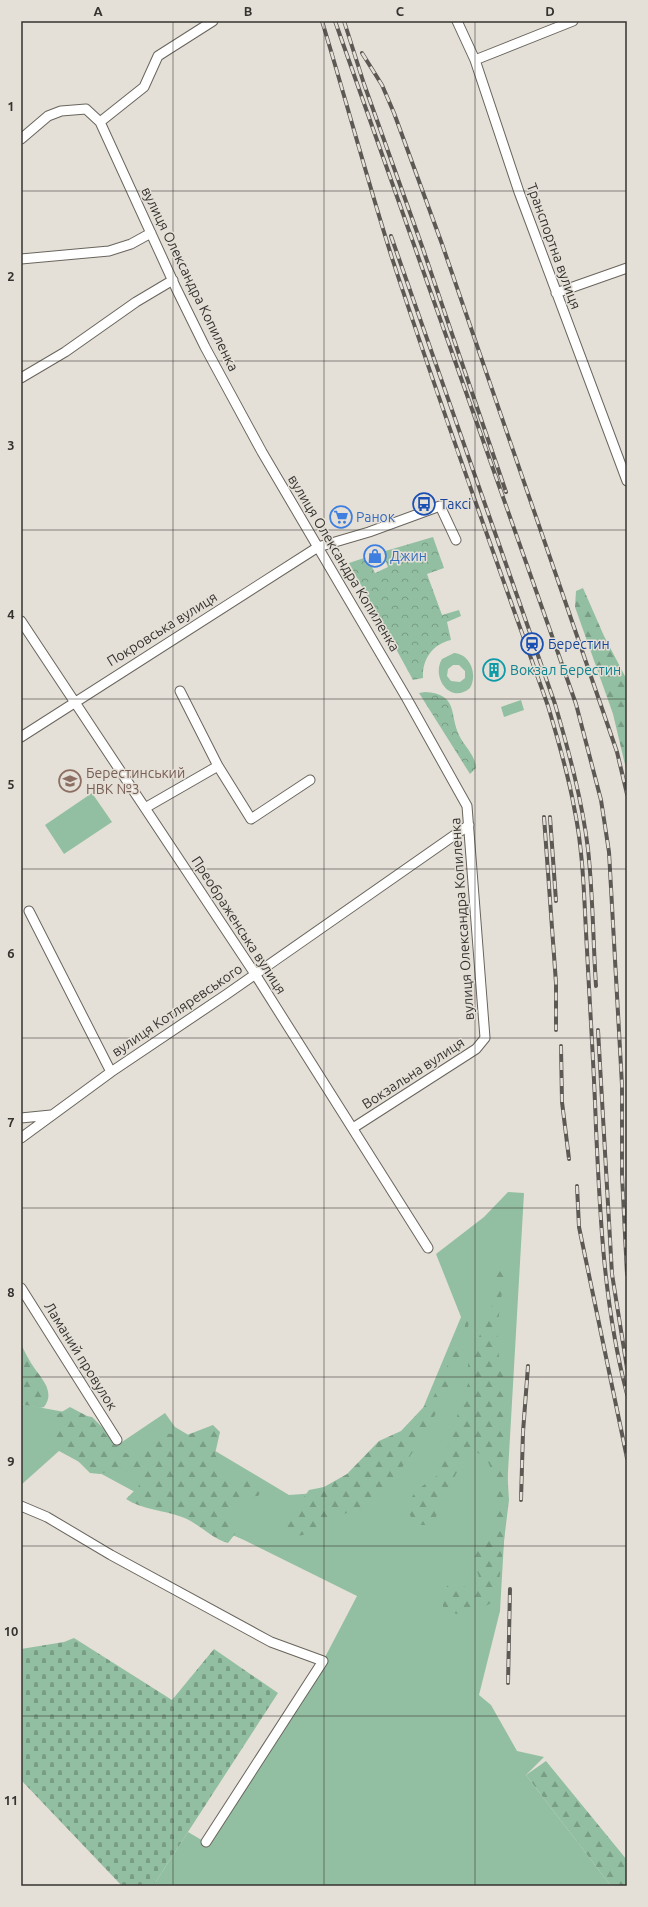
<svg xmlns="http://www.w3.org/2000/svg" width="648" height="1907" font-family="Ubuntu,sans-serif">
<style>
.green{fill:#92bfa1;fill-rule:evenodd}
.forest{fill:url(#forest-firs)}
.cemetery{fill:url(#cemetery-stones)}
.park{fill:url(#park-crowns)}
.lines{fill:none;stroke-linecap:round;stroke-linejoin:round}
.minor-casing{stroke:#69655d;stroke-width:11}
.minor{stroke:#fff;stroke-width:9}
.rail-casing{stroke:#5c5955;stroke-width:4}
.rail{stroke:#e5e0d7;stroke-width:2.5;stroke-dasharray:8;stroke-linecap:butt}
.grid{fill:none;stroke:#353330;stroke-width:1;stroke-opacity:0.55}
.labels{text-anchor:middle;stroke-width:3;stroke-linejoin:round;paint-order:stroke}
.street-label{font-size:14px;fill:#353330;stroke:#e5e0d7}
.transit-label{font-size:14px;fill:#164399;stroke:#e5e0d7;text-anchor:start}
.shop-label{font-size:14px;fill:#366cbe;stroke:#e5e0d7;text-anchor:start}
.culture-label{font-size:14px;fill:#0d838f;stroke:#e5e0d7;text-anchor:start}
.education-label{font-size:14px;fill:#785e54;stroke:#e5e0d7;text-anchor:start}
.neatline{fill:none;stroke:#353330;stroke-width:1.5}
.grid-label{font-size:13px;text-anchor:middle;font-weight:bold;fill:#353330}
</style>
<defs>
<pattern id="forest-firs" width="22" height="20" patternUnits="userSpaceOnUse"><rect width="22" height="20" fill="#92bfa1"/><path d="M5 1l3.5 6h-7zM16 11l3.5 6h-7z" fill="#789c84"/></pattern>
<pattern id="cemetery-stones" width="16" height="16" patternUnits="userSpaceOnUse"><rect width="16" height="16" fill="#92bfa1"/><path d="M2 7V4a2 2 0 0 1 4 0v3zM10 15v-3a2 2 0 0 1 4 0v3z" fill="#789c84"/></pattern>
<pattern id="park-crowns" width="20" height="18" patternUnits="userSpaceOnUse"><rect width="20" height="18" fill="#92bfa1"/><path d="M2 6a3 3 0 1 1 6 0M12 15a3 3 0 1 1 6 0" fill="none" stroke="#789c84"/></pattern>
</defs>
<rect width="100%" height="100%" fill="#e5e0d7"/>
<!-- green -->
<path class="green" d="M 454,653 C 470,654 478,674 470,688 C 450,705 431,677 442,659 ZM 453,665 L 459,665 L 465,671 L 465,678 L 460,682 L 451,681 L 447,676 L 448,669 Z
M 521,700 L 524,710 L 504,717 L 501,707 Z
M 92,793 L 112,822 L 64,854 L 45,825 Z
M 508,1192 L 524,1193 L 500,1611 L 479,1695 L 491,1705 L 517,1751 L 544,1757 L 526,1775 L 611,1886 L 153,1886 L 188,1832 L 205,1842 L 323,1661 L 357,1596 L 244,1540 L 146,1498 L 59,1451 L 21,1485 L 21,1404 L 92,1417 L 119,1444 L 165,1413 L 175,1427 L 289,1495 L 331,1492 L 418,1420 L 461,1317 L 436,1254 L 484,1217 Z"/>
<!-- forest -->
<path class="forest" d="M 583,588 L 604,636 L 627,680 L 627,773 L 613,714 L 575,607 L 576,591 Z
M 507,1253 L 497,1330 L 499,1358 L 504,1377 L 504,1420 L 509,1500 L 498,1590 L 491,1603 L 482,1608 L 457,1614 L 443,1610 C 443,1599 442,1588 452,1582 L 468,1588 L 479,1585 C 479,1577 480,1572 472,1569 L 470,1558 L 472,1546 L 477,1544 L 481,1546 L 486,1545 C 488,1539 492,1534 493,1528 C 496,1513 496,1477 489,1464 C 486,1457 480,1454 473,1450 L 468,1452 L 445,1494 L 436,1517 L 428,1525 L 418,1525 C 416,1522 411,1518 410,1515 C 402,1496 428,1482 440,1474 L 442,1461 L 452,1436 L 463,1394 L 468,1384 L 468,1363 L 473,1350 L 491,1311 L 497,1272 Z
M 466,1311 L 470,1316 C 465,1351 444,1400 426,1432 C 418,1446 408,1458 399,1472 C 391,1482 385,1495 374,1502 C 361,1511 343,1512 329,1520 C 312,1530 304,1541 283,1533 L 285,1519 L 297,1507 L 309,1490 L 324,1487 L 347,1474 L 379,1441 L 401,1431 L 434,1396 L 465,1326 Z
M 21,1344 C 25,1352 29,1361 35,1369 C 43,1380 55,1393 44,1407 L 40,1408 L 21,1404 Z
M 70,1407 L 87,1416 L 122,1451 L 131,1456 L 140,1455 L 150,1438 L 158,1433 L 187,1435 L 213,1425 L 220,1432 L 215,1454 L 224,1472 L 232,1478 L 251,1479 L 264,1487 L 258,1496 L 235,1498 L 229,1506 L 235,1534 L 228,1543 C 210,1538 199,1523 182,1517 C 164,1510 143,1510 126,1499 L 139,1486 L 138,1477 L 119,1468 L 100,1474 L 90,1473 L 55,1438 L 53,1428 L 55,1416 Z
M 546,1761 L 627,1860 L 627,1886 L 611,1886 L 526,1775 Z"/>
<!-- cemetery -->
<path class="cemetery" d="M 74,1638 L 172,1700 L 214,1649 L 278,1693 L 153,1886 L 122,1886 L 21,1780 L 21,1649 L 64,1642 Z"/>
<!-- park -->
<path class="park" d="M 433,537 L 444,568 L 427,574 L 442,615 L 459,610 L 461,616 L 447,622 L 451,640 C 433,644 422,659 423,678 L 413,680 L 349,563 L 367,557 L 375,573 L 388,567 L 382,552 Z
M 425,692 C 459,694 449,715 459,735 C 464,746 476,756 476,768 L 470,774 L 419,693 Z"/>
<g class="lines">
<!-- minor casing -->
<g class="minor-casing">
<path id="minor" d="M 457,21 L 475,60 L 519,192 L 627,481
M 475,60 L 573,21
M 100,122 L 144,87 L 158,56 L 213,21
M 21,139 L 48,116 L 61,111 L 86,109 L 100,122 L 176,288 L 205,347 L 262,452 L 406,697 L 467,806 L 485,1038 L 476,1049 L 353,1128
M 21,259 L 109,251 L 131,244 L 151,233
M 556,293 L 627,268
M 21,378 L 65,352 L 136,302 L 173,280
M 21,621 L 255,974 L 428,1248
M 180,691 L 218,766 L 251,819 L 310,780
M 21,737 L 318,547 L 369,532 L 440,506 L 456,540
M 145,808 L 218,766
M 29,911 L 111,1072
M 21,1118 L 51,1115
M 21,1138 L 111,1072 L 227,994 L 469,825
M 21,1288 L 117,1440
M 21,1506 L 47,1517 L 111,1555 L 271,1642 L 323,1661 L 206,1842"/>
</g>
<!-- minor -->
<use href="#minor" class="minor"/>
<!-- rail casing -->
<g class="rail-casing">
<path id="rail" d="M 322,21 C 346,100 367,179 392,258 C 441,408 495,557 548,706 C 558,740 568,773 574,807 C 584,854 584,902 587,950 C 590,1009 594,1068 596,1128 C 600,1217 604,1307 627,1394
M 335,21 L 576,704 L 601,800 L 609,852 L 622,1085 L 622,1175 L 627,1274
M 344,21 L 364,84 L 423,249 L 506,492
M 362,53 L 382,85 L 394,113 L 442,244 L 617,752 L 627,794
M 391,236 L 555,704 C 569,752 582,800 588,849 C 593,895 593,941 596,986
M 544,817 L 556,983 L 556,1030
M 550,817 L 556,901
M 598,1030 L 612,1274 L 627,1368
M 561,1046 L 562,1102 L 569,1159
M 577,1186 L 579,1227 L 627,1458
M 521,1500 L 523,1432 L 528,1366
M 508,1683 L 510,1589"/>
</g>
<!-- rail -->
<use href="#rail" class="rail"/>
</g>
<!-- grid -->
<path class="grid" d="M 173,21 L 173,1886M 324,21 L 324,1886M 475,21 L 475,1886M 21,191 L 627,191M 21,361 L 627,361M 21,530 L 627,530M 21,699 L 627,699M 21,869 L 627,869M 21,1038 L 627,1038M 21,1208 L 627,1208M 21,1377 L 627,1377M 21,1546 L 627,1546M 21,1716 L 627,1716"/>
<!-- icons -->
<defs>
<g id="bus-ring" transform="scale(1.15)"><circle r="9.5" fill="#e5e0d7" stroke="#1a4fb4" stroke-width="1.5"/><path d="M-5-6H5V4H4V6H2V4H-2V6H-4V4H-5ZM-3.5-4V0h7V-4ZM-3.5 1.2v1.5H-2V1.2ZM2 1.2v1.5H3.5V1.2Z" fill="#1a4fb4"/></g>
<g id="supermarket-ring" transform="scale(1.15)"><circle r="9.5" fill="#e5e0d7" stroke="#3f7fe0" stroke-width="1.5"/><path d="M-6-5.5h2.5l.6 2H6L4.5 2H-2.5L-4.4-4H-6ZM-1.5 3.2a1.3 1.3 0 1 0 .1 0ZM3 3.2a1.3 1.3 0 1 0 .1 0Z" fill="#3f7fe0"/></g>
<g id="shop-ring" transform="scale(1.15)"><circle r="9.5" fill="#e5e0d7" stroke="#3f7fe0" stroke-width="1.5"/><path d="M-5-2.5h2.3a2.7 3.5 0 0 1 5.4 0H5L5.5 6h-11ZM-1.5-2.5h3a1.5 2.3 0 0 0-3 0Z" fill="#3f7fe0"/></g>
<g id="station-ring" transform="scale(1.15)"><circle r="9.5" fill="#e5e0d7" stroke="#1a4fb4" stroke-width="1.5"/><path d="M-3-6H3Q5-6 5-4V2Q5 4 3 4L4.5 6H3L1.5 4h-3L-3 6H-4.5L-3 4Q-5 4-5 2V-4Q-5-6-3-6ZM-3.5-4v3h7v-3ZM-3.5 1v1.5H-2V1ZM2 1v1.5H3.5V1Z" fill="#1a4fb4"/></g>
<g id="building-ring" transform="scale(1.15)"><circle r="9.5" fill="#e5e0d7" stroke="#0f9aa8" stroke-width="1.5"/><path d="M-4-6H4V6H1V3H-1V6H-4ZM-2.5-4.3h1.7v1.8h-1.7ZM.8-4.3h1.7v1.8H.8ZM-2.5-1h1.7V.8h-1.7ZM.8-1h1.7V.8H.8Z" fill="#0f9aa8"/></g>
<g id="school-ring" transform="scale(1.15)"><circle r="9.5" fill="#e5e0d7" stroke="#8d6e63" stroke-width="1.5"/><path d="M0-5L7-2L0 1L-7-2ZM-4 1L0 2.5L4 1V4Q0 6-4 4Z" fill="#8d6e63"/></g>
</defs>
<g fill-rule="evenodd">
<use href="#bus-ring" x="424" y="504"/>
<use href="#supermarket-ring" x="341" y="517"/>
<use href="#shop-ring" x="375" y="556"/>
<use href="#station-ring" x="532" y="644"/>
<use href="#building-ring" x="494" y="670"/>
<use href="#school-ring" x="70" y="781"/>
</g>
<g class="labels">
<!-- street labels -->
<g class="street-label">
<text transform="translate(554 246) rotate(70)" y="5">Транспортна вулиця</text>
<text transform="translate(190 279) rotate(64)" y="5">вулиця Олександра Копиленка</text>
<text transform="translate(344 563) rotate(59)" y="5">вулиця Олександра Копиленка</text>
<text transform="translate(162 629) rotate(-32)" y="5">Покровська вулиця</text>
<text transform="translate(462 919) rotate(-94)" y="5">вулиця Олександра Копиленка</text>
<text transform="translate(239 925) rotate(57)" y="5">Преображенська вулиця</text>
<text transform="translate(177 1010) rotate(-34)" y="5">вулиця Котляревського</text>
<text transform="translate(413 1073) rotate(-33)" y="5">Вокзальна вулиця</text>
<text transform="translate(81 1356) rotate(58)" y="5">Ламаний провулок</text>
</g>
<!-- transit labels -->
<g class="transit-label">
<text x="440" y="509">Таксі</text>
<text x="548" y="649">Берестин</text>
</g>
<!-- shop labels -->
<g class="shop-label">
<text x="356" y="522">Ранок</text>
<text x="390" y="561">Джин</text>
</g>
<!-- culture labels -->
<g class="culture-label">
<text x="510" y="675">Вокзал Берестин</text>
</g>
<!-- education labels -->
<g class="education-label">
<text x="86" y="778">Берестинський<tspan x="86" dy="16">НВК №3</tspan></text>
</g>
</g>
<!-- border -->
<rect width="648" height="1907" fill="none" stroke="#e5e0d7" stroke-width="44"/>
<rect x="22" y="22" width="604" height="1863" class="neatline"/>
<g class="grid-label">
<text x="98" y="16">A</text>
<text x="248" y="16">B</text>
<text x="400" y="16">C</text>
<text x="550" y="16">D</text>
<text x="11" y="111">1</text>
<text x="11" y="281">2</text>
<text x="11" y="450">3</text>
<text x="11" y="619">4</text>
<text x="11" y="789">5</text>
<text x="11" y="958">6</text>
<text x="11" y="1127">7</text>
<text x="11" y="1297">8</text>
<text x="11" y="1466">9</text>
<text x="11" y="1636">10</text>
<text x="11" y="1805">11</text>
</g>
</svg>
